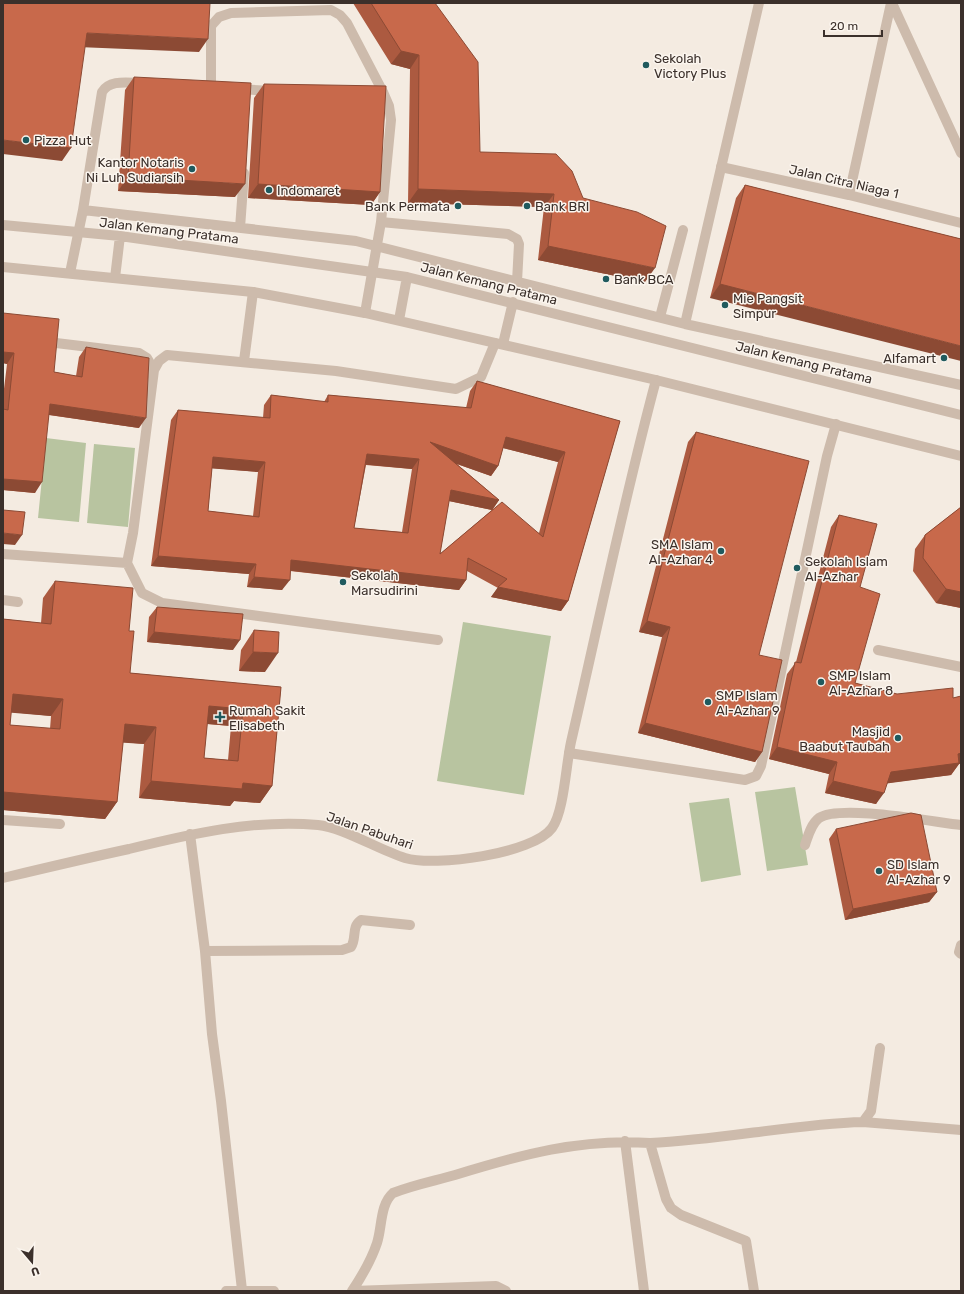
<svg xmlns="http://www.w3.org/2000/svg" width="964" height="1294" font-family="Rubik,sans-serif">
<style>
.green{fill:#b8c4a0}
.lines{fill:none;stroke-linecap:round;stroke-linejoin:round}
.service{stroke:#cdbbac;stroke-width:10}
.minor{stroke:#cdbbac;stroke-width:10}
.tertiary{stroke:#cdbbac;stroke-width:10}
.wall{fill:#ac5a40;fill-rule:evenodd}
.shaded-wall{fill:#8c4a34}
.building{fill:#c8694b;stroke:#8c4a34;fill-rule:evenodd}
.poi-dot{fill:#1f5a5e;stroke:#fbf5ee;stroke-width:1.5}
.labels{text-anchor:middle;stroke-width:3;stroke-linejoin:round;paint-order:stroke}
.poi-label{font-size:13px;fill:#3b302b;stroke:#fbf5ee;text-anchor:start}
.street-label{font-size:13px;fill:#3b302b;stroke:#fbf5ee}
</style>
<rect width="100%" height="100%" fill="#f4ebe1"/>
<!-- green -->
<path class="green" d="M 46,438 L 86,443 L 79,522 L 38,518 Z
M 94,444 L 135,448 L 128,527 L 87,523 Z
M 463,622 L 551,636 L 524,795 L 437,781 Z
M 795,787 L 808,865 L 767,871 L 755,792 Z
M 729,798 L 741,875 L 701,882 L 689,803 Z"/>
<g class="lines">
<!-- service -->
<path class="service" d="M 211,86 L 211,26 L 219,17 L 231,13 L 331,10 L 340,15 L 347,23 L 383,92
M 238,89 L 272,91
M 83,210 L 356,241 L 685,324 L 961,385
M 381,222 L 508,234 L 517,239 L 519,244 L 517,282
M 240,228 L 244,173
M 70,273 L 83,210 L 102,92 C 110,79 128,83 142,83
M 365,313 L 381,222 L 391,120 L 389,106 L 383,92 L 376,92
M 660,317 L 683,230
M 685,324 L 759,3
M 56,343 L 139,353 L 147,358 L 154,370 L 133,533 L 127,563 L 142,593 L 162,603 L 438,640
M 244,361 L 253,292
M 154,370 L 159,361 L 167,355 L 336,371 L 456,389 L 481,377 L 495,343
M 3,554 L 127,563
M 3,600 L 18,602
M 878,650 L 961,667
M 569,753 L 745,780 L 756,776 L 761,766 L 827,456 L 836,424
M 3,820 L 60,824
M 805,845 C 808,836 811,824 819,818 C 840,804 933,822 961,825"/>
<!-- minor -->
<path class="minor" d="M 892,3 L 961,153
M 721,167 L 849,195 L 961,223
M 849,195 L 891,3
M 190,834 L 205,951 L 212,1034 L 221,1101 L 242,1290
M 3,878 C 45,868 87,858 129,849 C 190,834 254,819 318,825 C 342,827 379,850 405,858 C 435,867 533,854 552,828 C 564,812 566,764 571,742 C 599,621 624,499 656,380
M 961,945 L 959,952 L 961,954
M 205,951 L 342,950 L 351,947 C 357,938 351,927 361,920 L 410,925
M 863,1122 L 961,1130
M 625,1141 L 644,1291
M 650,1143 C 722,1140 792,1124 863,1122 L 871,1111 L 880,1048
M 226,1291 L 274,1291
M 352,1291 C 362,1276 371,1261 377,1243 C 382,1228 380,1204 393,1193 C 413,1185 434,1181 455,1175 C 520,1155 581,1138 650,1143 L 666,1199 L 671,1208 L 681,1215 L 746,1241 L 754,1291
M 353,1291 L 496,1286 L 506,1291"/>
<!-- tertiary -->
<path class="tertiary" d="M 3,225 L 120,236 L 407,277 L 961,415
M 3,267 L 253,292 L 365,313 L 656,380 L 961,456
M 115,278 L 120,236
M 399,320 L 407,277
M 503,344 L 513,302"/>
</g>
<!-- wall -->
<path class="wall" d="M 353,3 L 435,3 L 480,152 L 583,198 L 645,282 L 538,260 L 544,207 L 408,203 L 410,69 L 391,64 Z
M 134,77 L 235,197 L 118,191 L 125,90 Z
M 264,84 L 380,192 L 371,205 L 248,198 L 254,98 Z
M 745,185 L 961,239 L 710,298 L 736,198 Z
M 3,313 L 54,372 L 76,376 L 79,357 L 86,347 L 139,428 L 49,415 L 35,493 L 3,490 L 3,397 L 7,364 L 3,363 Z
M 477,381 L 620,421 L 568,601 L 561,611 L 491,597 L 498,588 L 467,571 L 466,580 L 459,590 L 290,571 L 282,590 L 247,587 L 249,574 L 151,566 L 171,420 L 178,410 L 263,418 L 264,405 L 271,395 L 324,402 L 328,395 L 466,408 L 470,391 ZM 503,448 L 558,462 L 539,533 L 493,509 L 499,500 L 457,464 L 491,476 L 498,466 ZM 366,465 L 412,469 L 402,532 L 354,528 ZM 212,468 L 258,472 L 253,516 L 208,511 ZM 449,501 L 492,510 L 440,554 Z
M 696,432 L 759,655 L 762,752 L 755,762 L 638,733 L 662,637 L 639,632 L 688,442 Z
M 961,507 L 961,608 L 936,603 L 913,571 L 915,549 L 925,535 Z
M 839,515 L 860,587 L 855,683 L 897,694 L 953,698 L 961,696 L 961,764 L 959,764 L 951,775 L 887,783 L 876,804 L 825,793 L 829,774 L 769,759 L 787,674 L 796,662 L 831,527 Z
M 55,581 L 129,631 L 130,673 L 281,687 L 272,786 L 260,803 L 234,801 L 230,806 L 139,798 L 144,744 L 123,742 L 117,802 L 105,819 L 3,810 L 3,619 L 41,623 L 43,598 ZM 11,712 L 51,716 L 50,729 L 10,725 ZM 207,724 L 231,726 L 228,760 L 204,758 Z
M 157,607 L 233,650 L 147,642 L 149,617 Z
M 254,630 L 265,672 L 239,671 L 241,650 Z
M 836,829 L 937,892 L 929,902 L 845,920 L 829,839 Z"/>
<!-- shaded-wall -->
<path class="shaded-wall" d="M 87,33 L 208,39 L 199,52 L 78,47 Z
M 401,51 L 419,55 L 410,69 L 391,64 Z
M 3,140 L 71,148 L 62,161 L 3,154 Z
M 128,177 L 245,184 L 235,197 L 118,191 Z
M 258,184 L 380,192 L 371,205 L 248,198 Z
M 418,189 L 554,194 L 544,207 L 408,203 Z
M 548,246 L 655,268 L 645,282 L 538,260 Z
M 720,284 L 961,346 L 961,361 L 710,298 Z
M 3,352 L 14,353 L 7,364 L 3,363 Z
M 50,404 L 146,418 L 139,428 L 43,414 Z
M 506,437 L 565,452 L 558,462 L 499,447 Z
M 430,442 L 498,466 L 491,476 L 423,452 Z
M 367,454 L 419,459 L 412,469 L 360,464 Z
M 213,457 L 265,462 L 258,472 L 206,468 Z
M 3,479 L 42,482 L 35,493 L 3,490 Z
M 451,490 L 499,500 L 492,510 L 444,500 Z
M 3,533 L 22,535 L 15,545 L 3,544 Z
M 158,556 L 256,564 L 249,574 L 151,566 Z
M 291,560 L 466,580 L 459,590 L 284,570 Z
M 254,577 L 290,580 L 282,590 L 247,587 Z
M 498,587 L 568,601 L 561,611 L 491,597 Z
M 946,589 L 961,592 L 961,608 L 936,603 Z
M 647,621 L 670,627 L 662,637 L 639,632 Z
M 154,632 L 240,640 L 233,650 L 147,642 Z
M 253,652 L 278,653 L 265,672 L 239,671 Z
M 13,694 L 63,699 L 51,716 L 3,712 Z
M 209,706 L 243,709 L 231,726 L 197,723 Z
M 645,723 L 762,752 L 755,762 L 638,733 Z
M 125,724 L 156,727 L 144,744 L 113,742 Z
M 777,747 L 837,762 L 829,774 L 769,759 Z
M 961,753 L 961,763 L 959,764 L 951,775 L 883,784 L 891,772 Z
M 151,781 L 243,783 L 272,786 L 260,803 L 234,801 L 230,806 L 139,798 Z
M 833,781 L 884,793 L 876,804 L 825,793 Z
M 3,792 L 117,802 L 105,819 L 3,810 Z
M 937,892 L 929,902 L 845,920 L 853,909 Z"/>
<!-- building -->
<path class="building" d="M 3,3 L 210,3 L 208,39 L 87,33 L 71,148 L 3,140 Z
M 371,3 L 435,3 L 478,62 L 480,152 L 556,154 L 572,171 L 583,198 L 637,212 L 666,226 L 655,268 L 548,246 L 554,194 L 418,189 L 419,55 L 401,51 Z
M 134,77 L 251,83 L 245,184 L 128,177 Z
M 264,84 L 386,86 L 380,192 L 258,184 Z
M 745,185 L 961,239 L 961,346 L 720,284 Z
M 3,313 L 59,319 L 54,372 L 82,377 L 86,347 L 149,358 L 146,418 L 50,404 L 42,482 L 3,479 L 3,409 L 8,410 L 14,353 L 3,352 Z
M 477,381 L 620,421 L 568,601 L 498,587 L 507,579 L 468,558 L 466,580 L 291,560 L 290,580 L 254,577 L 256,564 L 158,556 L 178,410 L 270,418 L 271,395 L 328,402 L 328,395 L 471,408 ZM 506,437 L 565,452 L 543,537 L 502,502 L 440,554 L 451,490 L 499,500 L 430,442 L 498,466 ZM 367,454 L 419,459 L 408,533 L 354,528 ZM 213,457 L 265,462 L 259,517 L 208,511 Z
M 696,432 L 809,461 L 759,655 L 782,660 L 762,752 L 645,723 L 670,627 L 647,621 Z
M 961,507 L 961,592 L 946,589 L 923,558 L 925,535 Z
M 3,510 L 25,512 L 22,535 L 3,533 Z
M 839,515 L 877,524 L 860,587 L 880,594 L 855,683 L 897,694 L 953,688 L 953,698 L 961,696 L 961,753 L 958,754 L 959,763 L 891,772 L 884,793 L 833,781 L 837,762 L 777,747 L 795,662 L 801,663 Z
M 55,581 L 133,588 L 129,631 L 134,631 L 130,673 L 281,687 L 272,786 L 243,783 L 242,789 L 151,781 L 156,727 L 125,724 L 117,802 L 3,792 L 3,619 L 51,624 ZM 13,694 L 63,699 L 60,729 L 10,725 ZM 209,706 L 243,709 L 238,761 L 204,758 Z
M 157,607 L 243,614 L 240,640 L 154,632 Z
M 254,630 L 279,632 L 278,653 L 253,652 Z
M 911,813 L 921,815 L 937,892 L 853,909 L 836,829 Z"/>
<!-- markers -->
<g class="poi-dot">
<circle cx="646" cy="65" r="4"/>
<circle cx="26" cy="140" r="4"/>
<circle cx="192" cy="169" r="4"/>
<circle cx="269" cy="190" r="4"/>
<circle cx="458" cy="206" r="4"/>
<circle cx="527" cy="206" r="4"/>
<circle cx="606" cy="279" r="4"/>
<circle cx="725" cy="305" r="4"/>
<circle cx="944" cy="358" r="4"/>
<circle cx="721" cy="551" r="4"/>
<circle cx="797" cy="568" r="4"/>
<circle cx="343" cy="582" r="4"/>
<circle cx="821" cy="682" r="4"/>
<circle cx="708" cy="702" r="4"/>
<path d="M218 711h4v4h4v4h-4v4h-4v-4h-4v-4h4z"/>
<circle cx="898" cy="738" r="4"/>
<circle cx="879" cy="871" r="4"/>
</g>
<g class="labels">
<!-- poi labels -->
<g class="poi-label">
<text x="654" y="63">Sekolah<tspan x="654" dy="15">Victory Plus</tspan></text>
<text x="34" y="145">Pizza Hut</text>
<text x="184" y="167" text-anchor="end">Kantor Notaris<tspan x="184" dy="15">Ni Luh Sudiarsih</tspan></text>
<text x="277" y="195">Indomaret</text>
<text x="450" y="211" text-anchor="end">Bank Permata</text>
<text x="535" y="211">Bank BRI</text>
<text x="614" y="284">Bank BCA</text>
<text x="733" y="303">Mie Pangsit<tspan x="733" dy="15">Simpur</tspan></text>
<text x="936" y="363" text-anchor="end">Alfamart</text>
<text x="713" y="549" text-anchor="end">SMA Islam<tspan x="713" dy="15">Al-Azhar 4</tspan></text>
<text x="805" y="566">Sekolah Islam<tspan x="805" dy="15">Al-Azhar</tspan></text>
<text x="351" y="580">Sekolah<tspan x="351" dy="15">Marsudirini</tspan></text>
<text x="829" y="680">SMP Islam<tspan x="829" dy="15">Al-Azhar 8</tspan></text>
<text x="716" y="700">SMP Islam<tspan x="716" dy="15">Al-Azhar 9</tspan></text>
<text x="229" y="715">Rumah Sakit<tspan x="229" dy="15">Elisabeth</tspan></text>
<text x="890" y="736" text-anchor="end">Masjid<tspan x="890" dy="15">Baabut Taubah</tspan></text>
<text x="887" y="869">SD Islam<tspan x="887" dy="15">Al-Azhar 9</tspan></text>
</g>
<!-- street labels -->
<g class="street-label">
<text transform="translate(844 181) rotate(13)" y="5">Jalan Citra Niaga 1</text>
<text transform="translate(169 230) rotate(7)" y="5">Jalan Kemang Pratama</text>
<text transform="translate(489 283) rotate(14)" y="5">Jalan Kemang Pratama</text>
<text transform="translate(804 362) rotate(14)" y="5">Jalan Kemang Pratama</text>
<text transform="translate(370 830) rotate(19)" y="5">Jalan Pabuhari</text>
</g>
</g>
<!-- border -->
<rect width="964" height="1294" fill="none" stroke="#3b302b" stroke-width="8"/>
<!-- north arrow -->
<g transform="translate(32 1262) rotate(161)" stroke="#fbf5ee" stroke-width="3" paint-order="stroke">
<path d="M0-3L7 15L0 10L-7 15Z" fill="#3b302b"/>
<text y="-6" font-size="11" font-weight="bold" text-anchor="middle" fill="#3b302b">U</text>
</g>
<!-- scale -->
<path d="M824 30v6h58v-6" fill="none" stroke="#3b302b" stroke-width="2"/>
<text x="830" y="30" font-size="12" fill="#3b302b" stroke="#fbf5ee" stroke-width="3" paint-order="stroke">20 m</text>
</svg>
